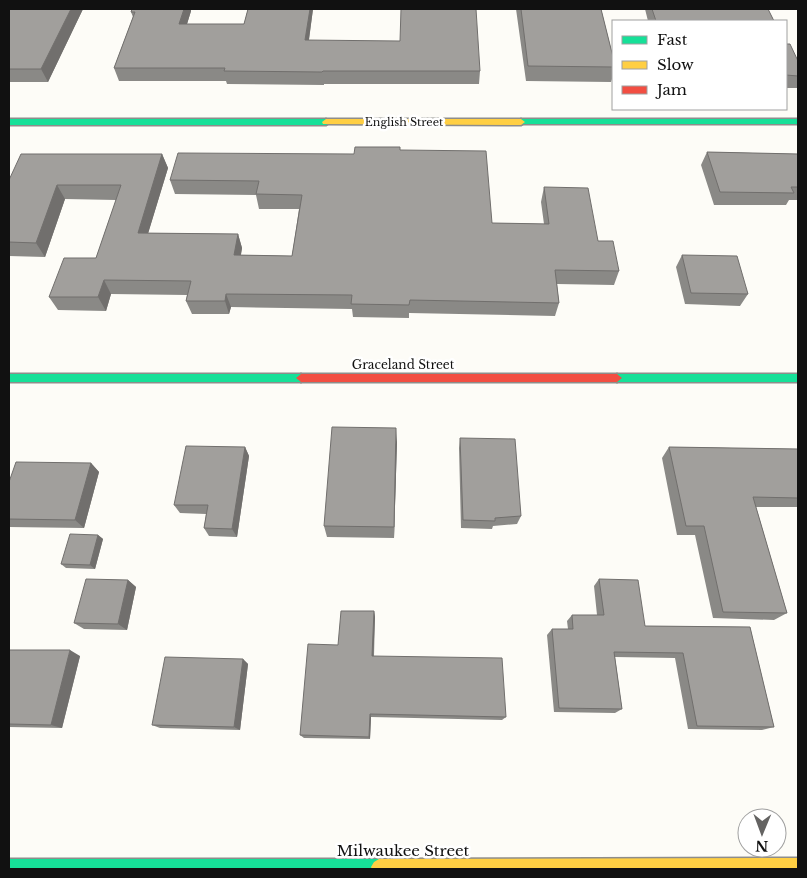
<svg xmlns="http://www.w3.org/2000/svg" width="807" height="878" font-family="'Libre Baskerville',serif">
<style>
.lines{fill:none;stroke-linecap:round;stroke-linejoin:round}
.fast-casing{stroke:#8e8d8b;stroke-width:3}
.slow-casing{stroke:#8e8d8b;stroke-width:3}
.jam-casing{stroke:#8e8d8b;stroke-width:3}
.fast{fill:#16e098;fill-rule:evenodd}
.slow{fill:#ffcf43;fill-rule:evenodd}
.jam{fill:#f24e42;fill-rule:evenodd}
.wall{fill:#8a8986}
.shaded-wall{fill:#716f6d}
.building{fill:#a19f9c;stroke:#716f6d}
.labels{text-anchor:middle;stroke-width:5;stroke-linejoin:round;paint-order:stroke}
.far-street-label{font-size:11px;fill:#111;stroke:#fff}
.street-label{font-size:12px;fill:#111;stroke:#fff}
.near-street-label{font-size:15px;fill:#111;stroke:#fff}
</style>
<rect width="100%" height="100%" fill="#fdfcf7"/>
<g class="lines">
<!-- fast casing -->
<g class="fast-casing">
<path id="fast" d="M 9,119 L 326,119 L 330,122 L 326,125 L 9,125 Z
M 521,119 L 798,119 L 798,124 L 518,124 L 517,122 Z
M 9,374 L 301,374 L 306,378 L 301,382 L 9,382 Z
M 617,374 L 798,374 L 798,382 L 617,382 L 612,378 Z
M 9,859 L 379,859 L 384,862 L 387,867 L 386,869 L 9,869 Z"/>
</g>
<!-- slow casing -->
<g class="slow-casing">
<path id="slow" d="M 326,119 L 521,119 L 525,122 L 521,125 L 323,124 L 322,122 Z
M 798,858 L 798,869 L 372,869 L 371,867 L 374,862 L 379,859 Z"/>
</g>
<!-- jam casing -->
<g class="jam-casing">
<path id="jam" d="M 301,374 L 617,374 L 622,378 L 617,382 L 301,382 L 296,378 Z"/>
</g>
<!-- fast -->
<use href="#fast" class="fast"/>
<!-- slow -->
<use href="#slow" class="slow"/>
<!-- jam -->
<use href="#jam" class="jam"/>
</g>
<!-- wall -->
<path class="wall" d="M 9,9 L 83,9 L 48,82 L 9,82 Z
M 132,9 L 191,9 L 191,11 L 187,24 L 244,24 L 248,9 L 313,9 L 309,40 L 480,71 L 479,84 L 324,84 L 324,85 L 227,84 L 226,81 L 119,81 L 114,68 L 133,17 L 131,12 Z
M 516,9 L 601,9 L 613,57 L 613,76 L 611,82 L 526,81 Z
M 645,9 L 768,9 L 774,21 L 648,21 Z
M 786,44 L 798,61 L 798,88 L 786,88 Z
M 400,150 L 492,223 L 544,224 L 541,202 L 544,187 L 598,241 L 619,271 L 614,285 L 557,284 L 559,303 L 555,316 L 409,313 L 409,318 L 353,317 L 352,309 L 231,307 L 229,314 L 192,314 L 186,301 L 187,295 L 111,294 L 106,311 L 58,310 L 49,297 L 96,258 L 116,200 L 65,199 L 45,257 L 9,256 L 9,180 L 162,154 L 168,168 L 148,233 L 238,234 L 242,248 L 241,255 L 292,256 L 299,209 L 259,209 L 256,195 L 175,194 L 170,180 L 354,154 Z
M 707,152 L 798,154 L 798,200 L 789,200 L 786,205 L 714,205 L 701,165 Z
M 682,255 L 748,294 L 740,306 L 685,304 L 676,267 Z
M 460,438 L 521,516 L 517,524 L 493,526 L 492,529 L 461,528 L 459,448 Z
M 397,442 L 394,538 L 327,537 L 324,526 Z
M 245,447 L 249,456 L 237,537 L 209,536 L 204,528 L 206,514 L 180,513 L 174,505 Z
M 669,447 L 798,449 L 798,507 L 756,507 L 787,613 L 774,620 L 713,618 L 695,535 L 677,535 L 662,458 Z
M 91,463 L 99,472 L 84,528 L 9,527 L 9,482 Z
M 98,535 L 103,539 L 95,569 L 66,568 L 61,564 Z
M 599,579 L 645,626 L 750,627 L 774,727 L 762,730 L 688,729 L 675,658 L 615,657 L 622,709 L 615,713 L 554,712 L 547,635 L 552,629 L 568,629 L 567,621 L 572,615 L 597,615 L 594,586 Z
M 128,580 L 136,587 L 127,630 L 84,629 L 74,623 Z
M 374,611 L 375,617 L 374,656 L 506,717 L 502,720 L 371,717 L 370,739 L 304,738 L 300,735 L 338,645 Z
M 9,650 L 80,656 L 62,728 L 9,727 Z
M 243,659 L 248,664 L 240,730 L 160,728 L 152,725 Z"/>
<!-- shaded-wall -->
<path class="shaded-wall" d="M 71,9 L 83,9 L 48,82 L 41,69 Z
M 184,9 L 191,9 L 191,11 L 183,37 L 179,24 Z
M 310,9 L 313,9 L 307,53 L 305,40 Z
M 162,154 L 168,168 L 144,247 L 138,233 Z
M 57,185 L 65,199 L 45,257 L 36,243 Z
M 238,234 L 242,248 L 238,269 L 234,255 Z
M 104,280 L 111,294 L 106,311 L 98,297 Z
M 226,294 L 231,307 L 229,314 L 225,301 Z
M 396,428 L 397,442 L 394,538 L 394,527 Z
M 245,447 L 249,456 L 237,537 L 232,529 Z
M 91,463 L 99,472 L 84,528 L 75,520 Z
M 98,535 L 103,539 L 95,569 L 90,565 Z
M 128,580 L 136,587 L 127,630 L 118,624 Z
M 374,611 L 375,617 L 373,661 L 372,656 Z
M 70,650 L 80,656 L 62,728 L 51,725 Z
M 243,659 L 248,664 L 240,730 L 234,727 Z
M 370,714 L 371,717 L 370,739 L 369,737 Z"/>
<!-- building -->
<path class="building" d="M 9,9 L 71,9 L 41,69 L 9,69 Z
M 132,9 L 184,9 L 179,24 L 244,24 L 248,9 L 310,9 L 305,40 L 400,41 L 401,9 L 476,9 L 480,71 L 323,71 L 322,72 L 224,71 L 225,68 L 114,68 L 135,12 L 131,12 Z
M 521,9 L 601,9 L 613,57 L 613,67 L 528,66 Z
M 652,9 L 768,9 L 774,21 L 656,21 Z
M 786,44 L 790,44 L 798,61 L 798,76 L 786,75 Z
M 355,147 L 400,147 L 400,150 L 486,151 L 492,223 L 549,224 L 544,187 L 588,188 L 598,241 L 613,241 L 619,271 L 555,270 L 559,303 L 410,300 L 409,305 L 351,304 L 352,295 L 226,294 L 225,301 L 186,301 L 191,281 L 104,280 L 98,297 L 49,297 L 64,258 L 96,258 L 121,185 L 57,185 L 36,243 L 9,242 L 9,180 L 21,154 L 162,154 L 138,233 L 238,234 L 234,255 L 292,256 L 302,195 L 256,194 L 259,181 L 170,180 L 178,153 L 354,154 Z
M 707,152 L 798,154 L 798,187 L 791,187 L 794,193 L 720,192 Z
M 682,255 L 737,256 L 748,294 L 691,293 Z
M 332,427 L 396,428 L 394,527 L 324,526 Z
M 460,438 L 515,439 L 521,516 L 495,518 L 495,521 L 463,520 Z
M 186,446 L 245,447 L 232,529 L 204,528 L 208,505 L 174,505 Z
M 669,447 L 798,449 L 798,498 L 753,497 L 787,613 L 723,612 L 704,526 L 686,526 Z
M 16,462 L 91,463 L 75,520 L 9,519 L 9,482 Z
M 70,534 L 98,535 L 90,565 L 61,564 Z
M 86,579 L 128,580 L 118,624 L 74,623 Z
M 599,579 L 638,580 L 645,626 L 750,627 L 774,727 L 697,726 L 683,653 L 614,652 L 622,709 L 559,708 L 552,629 L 573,629 L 572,615 L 604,615 Z
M 341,611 L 374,611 L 372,656 L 502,658 L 506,717 L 370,714 L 369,737 L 300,735 L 308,644 L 338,645 Z
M 9,650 L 70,650 L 51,725 L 9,724 Z
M 165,657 L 243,659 L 234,727 L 152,725 Z"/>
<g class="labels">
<!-- far-street labels -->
<g class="far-street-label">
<text x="404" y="126">English Street</text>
</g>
<!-- street labels -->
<g class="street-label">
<text x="403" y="369">Graceland Street</text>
</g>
<!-- near-street labels -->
<g class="near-street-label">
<text x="403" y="856">Milwaukee Street</text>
</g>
</g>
<!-- border -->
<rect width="807" height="878" fill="none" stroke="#111111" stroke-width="20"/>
<!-- legend -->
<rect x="612" y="20" width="175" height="90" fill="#ffffff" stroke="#a0a0a0"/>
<rect x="622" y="36" width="25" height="8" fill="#16e098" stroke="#a0a0a0"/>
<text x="657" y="45" font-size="15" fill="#111111">Fast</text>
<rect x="622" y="61" width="25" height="8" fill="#ffcf43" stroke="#a0a0a0"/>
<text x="657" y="70" font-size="15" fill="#111111">Slow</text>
<rect x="622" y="86" width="25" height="8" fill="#f24e42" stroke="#a0a0a0"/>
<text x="657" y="95" font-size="15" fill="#111111">Jam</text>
<!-- north arrow -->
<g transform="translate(762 833) rotate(181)"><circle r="24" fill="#ffffff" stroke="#a0a0a0"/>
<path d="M0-4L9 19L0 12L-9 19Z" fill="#646362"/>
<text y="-8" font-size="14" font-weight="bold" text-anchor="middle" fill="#111111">N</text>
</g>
</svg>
